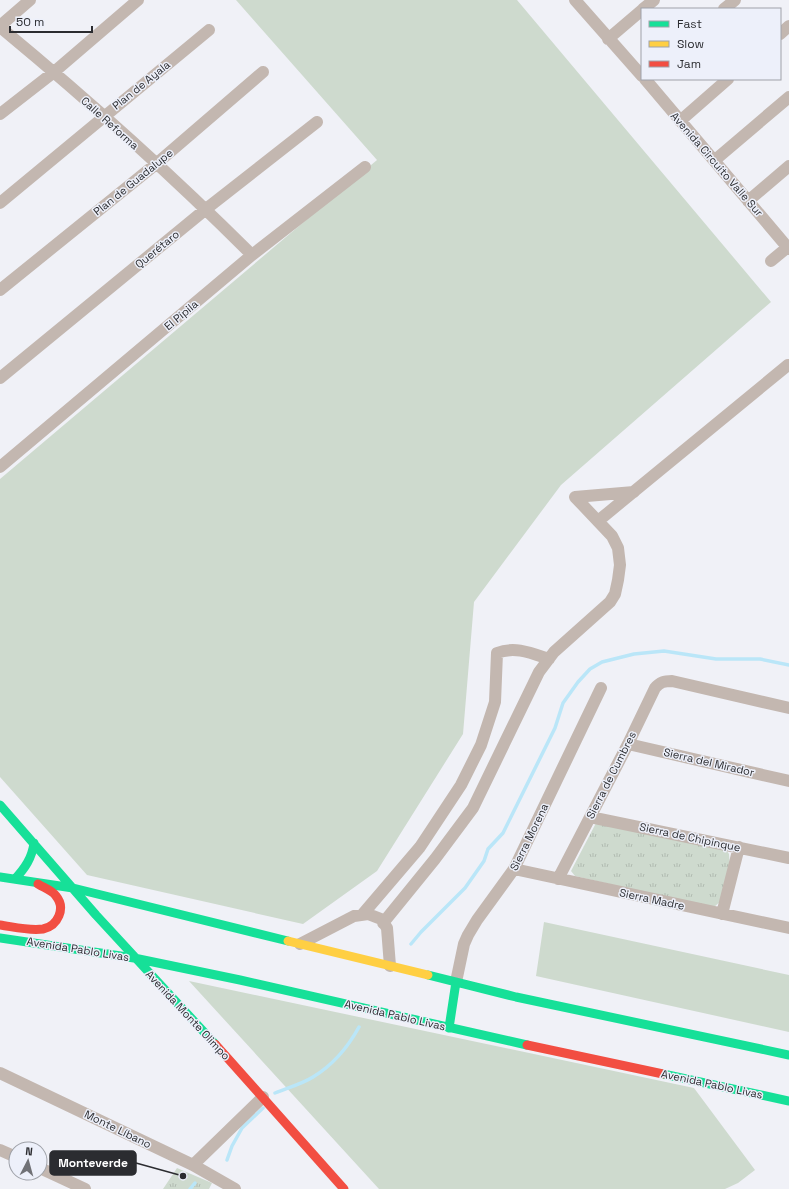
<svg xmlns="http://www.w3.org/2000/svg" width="789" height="1189" font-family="'Space Grotesk',sans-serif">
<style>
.green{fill:#cedace}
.park{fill:url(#park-tufts)}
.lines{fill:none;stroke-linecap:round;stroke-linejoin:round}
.stream{stroke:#bae6f8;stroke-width:3.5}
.street{stroke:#c3b7b0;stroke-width:12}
.fast{stroke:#16e098;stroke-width:9}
.slow{stroke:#ffcf43;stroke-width:9}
.jam{stroke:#f24e42;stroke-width:9}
.labels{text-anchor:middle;stroke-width:3;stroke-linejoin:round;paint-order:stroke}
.street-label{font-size:11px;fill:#2b2c30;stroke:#edf0fa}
.leader{fill:none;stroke:#2b2c30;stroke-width:1.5}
.callout-dot{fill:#2b2c30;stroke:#edf0fa;stroke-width:1.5}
.callout{fill:#2b2c30;stroke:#2b2c30;stroke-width:1.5}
.callout-label{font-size:12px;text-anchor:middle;font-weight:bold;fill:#fff}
</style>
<defs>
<pattern id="park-tufts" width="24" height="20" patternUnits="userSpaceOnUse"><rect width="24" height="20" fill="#cedace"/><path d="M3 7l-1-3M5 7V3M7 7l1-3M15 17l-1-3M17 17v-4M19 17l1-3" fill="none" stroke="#b1bbb1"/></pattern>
</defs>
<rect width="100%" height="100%" fill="#f0f1f7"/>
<!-- green -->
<path class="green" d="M 236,0 L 517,0 L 771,302 L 561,485 L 474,602 L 463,734 L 377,871 L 303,924 L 87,875 L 0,777 L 0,479 L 377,160 Z
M 544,922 L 789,975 L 789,1032 L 536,976 Z
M 189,981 L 694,1088 L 755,1170 L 738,1183 L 725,1189 L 379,1189 Z"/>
<!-- park -->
<path class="park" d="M 596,823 L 725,848 L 729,854 L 730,868 L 722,900 L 713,908 L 575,876 L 571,871 Z
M 177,1168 L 212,1183 L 209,1189 L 163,1189 Z"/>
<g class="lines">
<!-- stream -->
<path class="stream" d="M 411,944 L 421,932 L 465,888 L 484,861 L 488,849 L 503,833 L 555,728 L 563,703 L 578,682 L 590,669 L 602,662 L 634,654 L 664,651 L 716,659 L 760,659 L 789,665
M 275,1093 C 287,1088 302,1084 313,1077 C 333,1065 348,1047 359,1027
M 227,1160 L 232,1146 L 242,1128 L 263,1108
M 190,1189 L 195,1183"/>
<!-- street -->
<path class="street" d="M 575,0 L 642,76
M 643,9 L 654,0
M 724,9 L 735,0
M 0,26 L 30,0
M 0,27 C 87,99 172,175 252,255
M 780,34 L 789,26
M 608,39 L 642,10
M 645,79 L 789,249
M 0,114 L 54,72 L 138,0
M 680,121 L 728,79
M 715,160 L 789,97
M 748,201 L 789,166
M 0,203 L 209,30
M 771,261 L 789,246
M 0,290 L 156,164 L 263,72
M 0,378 L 206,209 L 317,122
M 0,467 L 252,255 L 365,167
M 575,497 L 634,492
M 598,521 L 788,365
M 628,744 L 789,781
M 590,817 L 789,858
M 514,869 L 789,928
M 558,879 L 628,744 L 655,688 C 660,682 664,681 672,681 L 789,708
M 722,914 L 739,847
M 362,915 L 420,847 L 461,785 L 481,745 L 495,702 L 497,653 C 515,646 531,653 549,659
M 383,923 L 435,859 L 473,808 L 539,672 L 554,652 L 610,602 L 615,594 L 618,580 L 620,565 L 618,548 L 612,536 L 575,497
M 300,944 L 354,916 L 368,914 L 381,919 L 387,928 L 390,966
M 456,982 L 464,944 L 468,935 L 477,920 L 514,869 L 601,688
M 0,1073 L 193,1165 L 235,1189
M 0,1150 L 16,1157
M 193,1165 L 263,1097
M 40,1168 L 85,1189"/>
<!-- fast -->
<path class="fast" d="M 0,805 L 96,915 L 215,1044
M 0,877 L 73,888 L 288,941
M 15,879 C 25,868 32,858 34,843
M 0,938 L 134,958 L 240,980 L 527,1045
M 428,975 L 516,997 L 789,1055
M 449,1028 L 456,982
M 663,1074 L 789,1101"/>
<!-- slow -->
<path class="slow" d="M 288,941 L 428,975"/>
<!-- jam -->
<path class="jam" d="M 0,925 C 14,927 29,931 43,929 C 58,926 66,908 56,896 C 52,890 44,888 38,884
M 215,1044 L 344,1189
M 527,1045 L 663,1074"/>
</g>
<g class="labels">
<!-- street labels -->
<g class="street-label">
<text transform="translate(141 85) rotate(-39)" y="4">Plan de Ayala</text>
<text transform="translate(110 123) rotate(42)" y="4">Calle Reforma</text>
<text transform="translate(717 164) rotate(49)" y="4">Avenida Circuito Valle Sur</text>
<text transform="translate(133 182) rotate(-39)" y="4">Plan de Guadalupe</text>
<text transform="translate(157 249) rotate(-39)" y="4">Querétaro</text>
<text transform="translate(181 315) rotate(-40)" y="4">El Pípila</text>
<text transform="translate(709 762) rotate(13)" y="4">Sierra del Mirador</text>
<text transform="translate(611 775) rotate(-63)" y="4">Sierra de Cumbres</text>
<text transform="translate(529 837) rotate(-64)" y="4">Sierra Morena</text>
<text transform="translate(690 837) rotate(12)" y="4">Sierra de Chipinque</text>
<text transform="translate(652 899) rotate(12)" y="4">Sierra Madre</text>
<text transform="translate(78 949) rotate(9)" y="4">Avenida Pablo Livas</text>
<text transform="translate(188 1015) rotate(47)" y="4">Avenida Monte Olimpo</text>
<text transform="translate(395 1015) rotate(13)" y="4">Avenida Pablo Livas</text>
<text transform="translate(712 1084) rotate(12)" y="4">Avenida Pablo Livas</text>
<text transform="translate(118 1129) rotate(26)" y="4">Monte Líbano</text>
</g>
</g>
<!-- callouts -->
<path class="leader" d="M183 1176L136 1163"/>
<circle class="callout-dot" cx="183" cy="1176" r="4"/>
<rect class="callout" x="50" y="1151" width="86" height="24" rx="4"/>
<g class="callout-label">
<text x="93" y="1167">Monteverde</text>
</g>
<!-- legend -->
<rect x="641" y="8" width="140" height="72" fill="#edf0fa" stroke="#9fa2a9"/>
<rect x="649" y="21" width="20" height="6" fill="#16e098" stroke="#9fa2a9"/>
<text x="677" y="28" font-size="12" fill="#2b2c30">Fast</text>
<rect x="649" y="41" width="20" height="6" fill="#ffcf43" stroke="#9fa2a9"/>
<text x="677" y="48" font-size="12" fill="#2b2c30">Slow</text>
<rect x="649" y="61" width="20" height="6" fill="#f24e42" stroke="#9fa2a9"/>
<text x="677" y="68" font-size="12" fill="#2b2c30">Jam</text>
<!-- north arrow -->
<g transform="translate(28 1161) rotate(6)"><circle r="19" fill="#edf0fa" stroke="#9fa2a9"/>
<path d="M0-3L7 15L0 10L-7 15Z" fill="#707176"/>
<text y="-6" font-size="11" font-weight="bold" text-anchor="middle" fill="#2b2c30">N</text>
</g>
<!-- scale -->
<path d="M10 26v6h82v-6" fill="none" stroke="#2b2c30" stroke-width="2"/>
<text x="16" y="26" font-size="12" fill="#2b2c30" stroke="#edf0fa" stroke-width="3" paint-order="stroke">50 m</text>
</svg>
